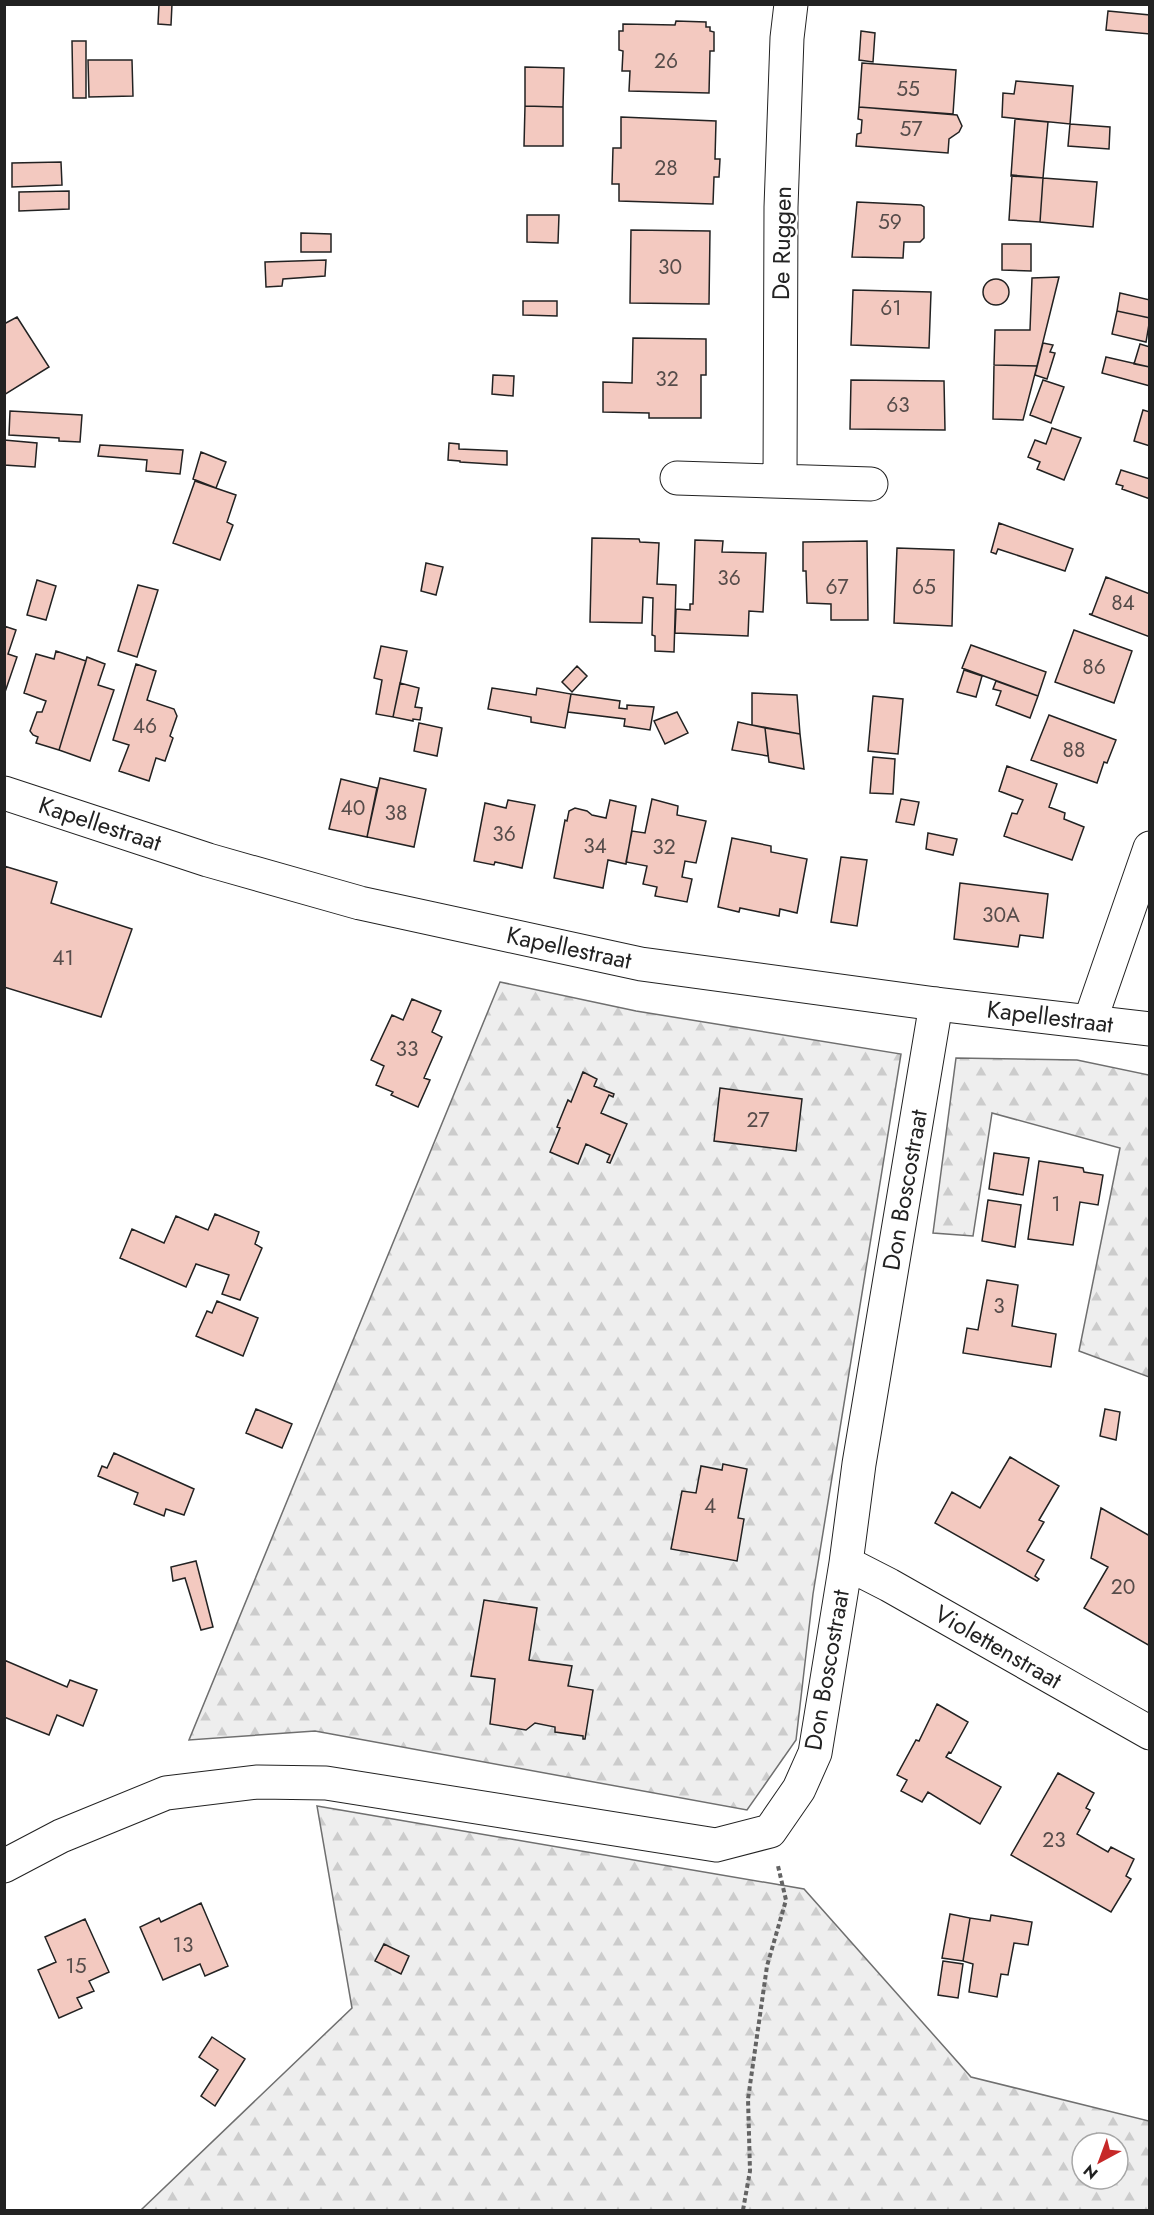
<svg xmlns="http://www.w3.org/2000/svg" width="1154" height="2215" font-family="Jost,sans-serif">
<style>
.forest{fill:url(#forest-firs);stroke:#6f6f6f;stroke-width:1.5;fill-rule:evenodd}
.building{fill:#f3c9c0;stroke:#222;stroke-width:1.5}
.lines{fill:none;stroke-linecap:round;stroke-linejoin:round}
.street-casing{stroke:#222;stroke-width:35}
.secondary-casing{stroke:#222;stroke-width:35}
.path{stroke:#646464;stroke-width:4;stroke-dasharray:4.5 3;stroke-linecap:butt}
.street{stroke:#fff;stroke-width:33}
.secondary{stroke:#fff;stroke-width:33}
.labels{text-anchor:middle;stroke-width:4.5;stroke-linejoin:round;paint-order:stroke}
.number-label{font-size:21px;fill:#564c4a}
.street-label{font-size:24px;fill:#222;stroke:#fff}
</style>
<defs>
<pattern id="forest-firs" width="22" height="20" patternUnits="userSpaceOnUse" patternTransform="scale(1.5)"><rect width="22" height="20" fill="#eee"/><path d="M5 1l3.5 6h-7zM16 11l3.5 6h-7z" fill="#ccc"/></pattern>
</defs>
<rect width="100%" height="100%" fill="#fff"/>
<!-- forest -->
<path class="forest" d="M 500,982 L 636,1011 L 901,1054 L 813,1594 L 796,1740 L 747,1810 L 315,1731 L 189,1740 Z
M 956,1058 L 1077,1060 L 1149,1075 L 1149,1377 L 1079,1351 L 1120,1148 L 992,1113 L 973,1236 L 933,1233 Z
M 317,1806 L 804,1889 L 971,2077 L 1149,2121 L 1149,2210 L 141,2210 L 352,2008 ZM 1082,2143 L 1118,2143 L 1118,2179 L 1082,2179 Z"/>
<!-- building -->
<path class="building" d="M 159,4 L 172,4 L 171,25 L 158,24 Z
M 1108,11 L 1150,15 L 1150,34 L 1106,30 Z
M 676,21 L 706,22 L 706,27 L 710,27 L 710,31 L 714,32 L 714,51 L 710,51 L 709,93 L 629,91 L 630,71 L 622,71 L 623,51 L 619,50 L 619,31 L 623,31 L 623,24 L 675,25 Z
M 861,31 L 875,33 L 873,62 L 859,60 Z
M 72,41 L 86,41 L 86,98 L 73,98 Z
M 88,60 L 132,60 L 133,96 L 89,97 Z
M 862,63 L 956,70 L 953,114 L 859,107 Z
M 525,67 L 564,68 L 563,107 L 525,106 Z
M 1016,81 L 1073,86 L 1070,124 L 1002,117 L 1003,93 L 1014,94 Z
M 525,106 L 563,107 L 563,146 L 524,146 Z
M 859,107 L 957,115 L 962,126 L 959,132 L 949,139 L 948,153 L 856,146 L 857,134 L 861,133 L 862,120 L 858,119 Z
M 621,117 L 716,121 L 715,159 L 720,159 L 719,177 L 714,177 L 713,204 L 619,201 L 619,184 L 612,184 L 613,148 L 621,148 Z
M 1015,119 L 1048,122 L 1043,178 L 1011,176 Z
M 1070,124 L 1110,127 L 1109,149 L 1068,146 Z
M 61,162 L 62,185 L 12,187 L 12,163 Z
M 1012,175 L 1043,178 L 1040,222 L 1009,220 Z
M 1043,178 L 1097,182 L 1093,227 L 1040,222 Z
M 69,191 L 69,209 L 19,211 L 19,192 Z
M 857,202 L 921,205 L 924,207 L 924,238 L 920,242 L 904,242 L 903,258 L 852,257 Z
M 527,215 L 559,215 L 558,243 L 527,242 Z
M 631,230 L 710,231 L 709,304 L 630,303 Z
M 301,233 L 331,234 L 331,252 L 301,252 Z
M 1002,244 L 1031,244 L 1031,271 L 1002,270 Z
M 326,260 L 325,276 L 283,279 L 282,286 L 266,287 L 265,262 Z
M 1059,277 L 1037,366 L 994,365 L 995,330 L 1030,330 L 1032,278 Z
M983 292a13 13 0 1 1 26 0a13 13 0 1 1-26 0Z
M 853,290 L 931,292 L 929,348 L 851,345 Z
M 1120,293 L 1150,300 L 1150,318 L 1117,311 Z
M 523,301 L 557,301 L 557,316 L 523,315 Z
M 1117,311 L 1150,318 L 1146,342 L 1112,334 Z
M 17,317 L 49,367 L 4,395 L 4,324 Z
M 633,338 L 706,339 L 706,375 L 701,375 L 701,418 L 649,418 L 649,413 L 603,412 L 603,382 L 632,383 Z
M 1043,343 L 1053,345 L 1050,352 L 1055,353 L 1047,379 L 1035,375 Z
M 1140,344 L 1150,347 L 1150,367 L 1134,364 Z
M 1106,357 L 1150,367 L 1150,386 L 1102,373 Z
M 994,365 L 1037,366 L 1023,420 L 993,419 Z
M 493,375 L 514,376 L 513,396 L 492,394 Z
M 851,380 L 944,381 L 945,430 L 850,429 Z
M 1043,380 L 1064,387 L 1051,423 L 1030,415 Z
M 1143,410 L 1150,412 L 1150,446 L 1134,441 Z
M 10,411 L 82,415 L 80,442 L 59,441 L 59,438 L 9,435 Z
M 1052,428 L 1081,438 L 1064,480 L 1037,469 L 1040,462 L 1028,457 L 1035,440 L 1046,444 Z
M 4,440 L 37,443 L 35,467 L 4,465 Z
M 449,443 L 459,444 L 459,449 L 507,451 L 507,465 L 460,462 L 460,461 L 448,460 Z
M 100,445 L 183,450 L 180,474 L 146,471 L 147,460 L 98,456 Z
M 201,452 L 226,462 L 216,488 L 193,479 Z
M 1121,470 L 1150,479 L 1150,499 L 1122,489 L 1123,486 L 1116,484 Z
M 195,481 L 236,495 L 227,522 L 233,525 L 220,560 L 173,543 Z
M 999,523 L 1073,549 L 1065,571 L 998,549 L 996,554 L 991,552 Z
M 592,538 L 639,539 L 640,542 L 659,543 L 657,584 L 676,585 L 674,652 L 655,651 L 655,636 L 652,635 L 653,598 L 643,597 L 642,623 L 590,622 Z
M 695,540 L 723,541 L 722,552 L 766,553 L 763,612 L 749,611 L 748,636 L 675,633 L 676,609 L 690,610 L 690,604 L 693,604 Z
M 867,541 L 868,620 L 831,620 L 831,604 L 807,603 L 806,571 L 803,571 L 803,542 Z
M 897,548 L 954,550 L 952,626 L 894,623 Z
M 426,563 L 443,567 L 436,595 L 421,591 Z
M 1106,577 L 1150,594 L 1150,637 L 1089,614 L 1092,614 Z
M 37,580 L 56,586 L 46,620 L 27,615 Z
M 138,585 L 158,590 L 137,657 L 118,651 Z
M 4,626 L 16,630 L 8,654 L 17,657 L 4,695 Z
M 1074,630 L 1132,651 L 1114,703 L 1055,682 Z
M 971,645 L 1046,672 L 1038,696 L 962,668 Z
M 381,646 L 407,651 L 393,717 L 376,714 L 382,680 L 374,678 Z
M 56,651 L 86,661 L 59,750 L 36,743 L 38,737 L 33,735 L 30,731 L 37,712 L 42,712 L 46,701 L 24,693 L 36,654 L 54,659 Z
M 87,657 L 105,664 L 98,685 L 114,690 L 90,761 L 59,750 Z
M 136,664 L 156,671 L 147,700 L 174,709 L 177,716 L 170,736 L 173,738 L 165,761 L 156,758 L 149,781 L 119,771 L 129,745 L 113,740 Z
M 577,666 L 587,676 L 572,692 L 562,682 Z
M 964,670 L 982,676 L 976,697 L 957,692 Z
M 996,681 L 1038,696 L 1030,718 L 996,705 L 1001,691 L 993,689 Z
M 400,683 L 419,688 L 415,707 L 422,708 L 420,720 L 413,719 L 413,721 L 393,717 Z
M 492,688 L 536,695 L 537,688 L 571,694 L 565,728 L 531,722 L 531,717 L 488,709 Z
M 752,693 L 797,695 L 800,734 L 752,725 Z
M 571,694 L 620,701 L 619,708 L 627,709 L 627,705 L 654,707 L 650,730 L 624,726 L 625,719 L 568,712 Z
M 873,696 L 903,699 L 898,754 L 868,751 Z
M 677,712 L 688,733 L 665,744 L 654,721 Z
M 1049,715 L 1116,740 L 1107,763 L 1104,762 L 1097,783 L 1031,760 Z
M 738,722 L 765,728 L 768,756 L 732,750 Z
M 419,723 L 442,728 L 437,756 L 414,751 Z
M 765,728 L 800,734 L 804,769 L 769,762 Z
M 873,757 L 895,759 L 893,794 L 870,793 Z
M 1007,766 L 1057,784 L 1049,807 L 1065,813 L 1064,819 L 1084,827 L 1072,860 L 1004,836 L 1012,813 L 1017,814 L 1023,800 L 999,791 Z
M 380,778 L 426,789 L 414,847 L 367,837 Z
M 341,779 L 377,788 L 367,837 L 329,829 Z
M 652,799 L 678,806 L 677,815 L 706,821 L 696,863 L 685,861 L 682,877 L 692,879 L 687,902 L 655,896 L 657,887 L 643,884 L 647,866 L 626,862 L 632,831 L 645,833 Z
M 901,799 L 919,802 L 914,825 L 896,822 Z
M 508,800 L 535,805 L 522,868 L 495,862 L 494,865 L 474,861 L 485,803 L 506,808 Z
M 610,800 L 636,806 L 626,864 L 608,860 L 603,888 L 554,878 L 565,820 L 567,821 L 569,811 L 575,808 L 587,811 L 592,815 L 606,818 Z
M 928,833 L 957,839 L 953,855 L 926,849 Z
M 732,838 L 771,846 L 771,852 L 807,859 L 797,913 L 780,909 L 779,916 L 740,908 L 739,912 L 718,907 Z
M 841,857 L 867,860 L 857,926 L 831,922 Z
M 4,866 L 57,882 L 51,903 L 132,929 L 101,1017 L 4,987 Z
M 960,883 L 1048,894 L 1043,938 L 1020,935 L 1018,947 L 954,939 Z
M 412,999 L 441,1011 L 432,1032 L 442,1037 L 424,1078 L 430,1080 L 418,1107 L 391,1095 L 393,1092 L 376,1085 L 384,1066 L 371,1060 L 392,1015 L 403,1020 Z
M 583,1072 L 597,1079 L 594,1086 L 614,1094 L 613,1097 L 609,1095 L 601,1113 L 627,1124 L 610,1163 L 607,1162 L 610,1155 L 586,1144 L 578,1164 L 550,1152 L 560,1128 L 557,1127 L 568,1100 L 571,1102 Z
M 720,1088 L 802,1099 L 796,1151 L 714,1141 Z
M 994,1153 L 1029,1158 L 1023,1195 L 989,1189 Z
M 1039,1161 L 1083,1168 L 1084,1172 L 1103,1175 L 1098,1205 L 1080,1202 L 1073,1245 L 1028,1239 Z
M 988,1200 L 1021,1205 L 1015,1247 L 982,1241 Z
M 215,1214 L 259,1232 L 255,1244 L 262,1248 L 240,1300 L 222,1294 L 229,1275 L 196,1264 L 186,1287 L 120,1258 L 132,1229 L 164,1243 L 176,1216 L 208,1230 Z
M 987,1280 L 1018,1285 L 1012,1326 L 1056,1334 L 1051,1367 L 963,1353 L 967,1328 L 978,1330 Z
M 217,1301 L 258,1318 L 243,1356 L 196,1336 L 207,1311 L 212,1313 Z
M 256,1409 L 292,1424 L 282,1448 L 246,1433 Z
M 1105,1409 L 1120,1412 L 1116,1440 L 1100,1436 Z
M 114,1453 L 194,1489 L 184,1515 L 166,1509 L 164,1516 L 134,1504 L 138,1493 L 98,1476 L 102,1466 L 107,1468 Z
M 1010,1457 L 1059,1486 L 1039,1520 L 1044,1522 L 1027,1551 L 1044,1560 L 1035,1576 L 1039,1579 L 1037,1581 L 935,1523 L 952,1492 L 980,1508 Z
M 723,1464 L 747,1469 L 738,1518 L 744,1519 L 737,1561 L 671,1549 L 682,1491 L 696,1493 L 701,1466 L 722,1470 Z
M 1101,1508 L 1150,1536 L 1150,1646 L 1084,1608 L 1108,1567 L 1091,1558 Z
M 196,1561 L 213,1627 L 201,1630 L 185,1578 L 173,1581 L 171,1567 Z
M 484,1600 L 537,1608 L 529,1660 L 572,1666 L 568,1686 L 593,1690 L 585,1739 L 583,1739 L 583,1736 L 555,1732 L 555,1727 L 535,1723 L 526,1730 L 490,1724 L 495,1679 L 471,1676 Z
M 4,1660 L 67,1687 L 70,1680 L 97,1690 L 83,1726 L 57,1715 L 49,1735 L 4,1717 Z
M 937,1704 L 968,1722 L 951,1753 L 949,1752 L 946,1757 L 1001,1787 L 980,1824 L 928,1792 L 922,1802 L 901,1791 L 907,1780 L 897,1775 L 916,1740 L 919,1741 Z
M 1058,1773 L 1094,1793 L 1086,1808 L 1090,1810 L 1077,1834 L 1108,1852 L 1111,1847 L 1134,1859 L 1126,1876 L 1131,1879 L 1111,1912 L 1011,1855 Z
M 201,1903 L 228,1966 L 205,1976 L 200,1964 L 163,1980 L 140,1927 L 159,1918 L 161,1922 Z
M 950,1914 L 970,1918 L 963,1961 L 942,1958 Z
M 991,1915 L 1032,1922 L 1028,1945 L 1014,1943 L 1008,1975 L 1001,1974 L 997,1997 L 969,1992 L 973,1964 L 963,1961 L 970,1918 L 990,1921 Z
M 85,1919 L 109,1972 L 89,1981 L 94,1991 L 77,1998 L 82,2008 L 59,2018 L 38,1970 L 56,1962 L 45,1937 Z
M 384,1944 L 409,1956 L 401,1974 L 375,1961 Z
M 943,1961 L 963,1964 L 958,1998 L 938,1995 Z
M 212,2037 L 245,2059 L 215,2106 L 201,2096 L 218,2070 L 199,2057 Z"/>
<g class="lines">
<!-- street casing -->
<g class="street-casing">
<path id="street" d="M 677,478 L 871,484
M 780,481 L 781,207 L 787,38 L 791,4
M 1090,1021 L 1150,848
M 846,1563 L 889,1585 L 1150,1733
M 4,1866 L 61,1836 L 166,1793 L 258,1782 L 326,1783 L 716,1845 L 770,1831 L 799,1789 L 815,1753 L 846,1563 L 859,1464 L 936,1004"/>
</g>
<!-- secondary casing -->
<g class="secondary-casing">
<path id="secondary" d="M 4,793 L 208,860 L 360,903 L 641,964 L 936,1004 L 1150,1029"/>
</g>
<!-- path -->
<path class="path" d="M 743,2210 L 750,2171 L 748,2099 L 767,1966 L 786,1900 L 778,1866"/>
<!-- street -->
<use href="#street" class="street"/>
<!-- secondary -->
<use href="#secondary" class="secondary"/>
</g>
<g class="labels">
<!-- number labels -->
<g class="number-label">
<text x="666" y="68">26</text>
<text x="908" y="96">55</text>
<text x="911" y="136">57</text>
<text x="666" y="175">28</text>
<text x="890" y="229">59</text>
<text x="670" y="274">30</text>
<text x="891" y="315">61</text>
<text x="667" y="386">32</text>
<text x="898" y="412">63</text>
<text x="729" y="585">36</text>
<text x="837" y="594">67</text>
<text x="924" y="594">65</text>
<text x="1123" y="610">84</text>
<text x="1094" y="674">86</text>
<text x="145" y="733">46</text>
<text x="1074" y="757">88</text>
<text x="353" y="815">40</text>
<text x="396" y="820">38</text>
<text x="504" y="841">36</text>
<text x="595" y="853">34</text>
<text x="664" y="854">32</text>
<text x="1001" y="922">30A</text>
<text x="63" y="965">41</text>
<text x="407" y="1056">33</text>
<text x="758" y="1127">27</text>
<text x="1056" y="1211">1</text>
<text x="999" y="1313">3</text>
<text x="710" y="1513">4</text>
<text x="1123" y="1594">20</text>
<text x="1054" y="1847">23</text>
<text x="183" y="1952">13</text>
<text x="76" y="1973">15</text>
</g>
<!-- street labels -->
<g class="street-label">
<text transform="translate(782 243) rotate(-89)" y="8">De Ruggen</text>
<text transform="translate(100 824) rotate(18)" y="8">Kapellestraat</text>
<text transform="translate(569 948) rotate(12)" y="8">Kapellestraat</text>
<text transform="translate(1050 1017) rotate(7)" y="8">Kapellestraat</text>
<text transform="translate(905 1190) rotate(-80)" y="8">Don Boscostraat</text>
<text transform="translate(998 1647) rotate(30)" y="8">Violettenstraat</text>
<text transform="translate(827 1670) rotate(-80)" y="8">Don Boscostraat</text>
</g>
</g>
<!-- border -->
<rect width="1154" height="2215" fill="none" stroke="#222222" stroke-width="12"/>
<!-- north arrow -->
<g transform="translate(1100 2161) rotate(221)"><circle r="28" fill="#ffffff" stroke="#a7a7a7" stroke-width="1.5"/>
<path d="M0-4.5L10 22L0 15L-10 22Z" fill="#c62828"/>
<text y="-9" font-size="16" font-weight="bold" text-anchor="middle" fill="#222222">N</text>
</g>
</svg>
